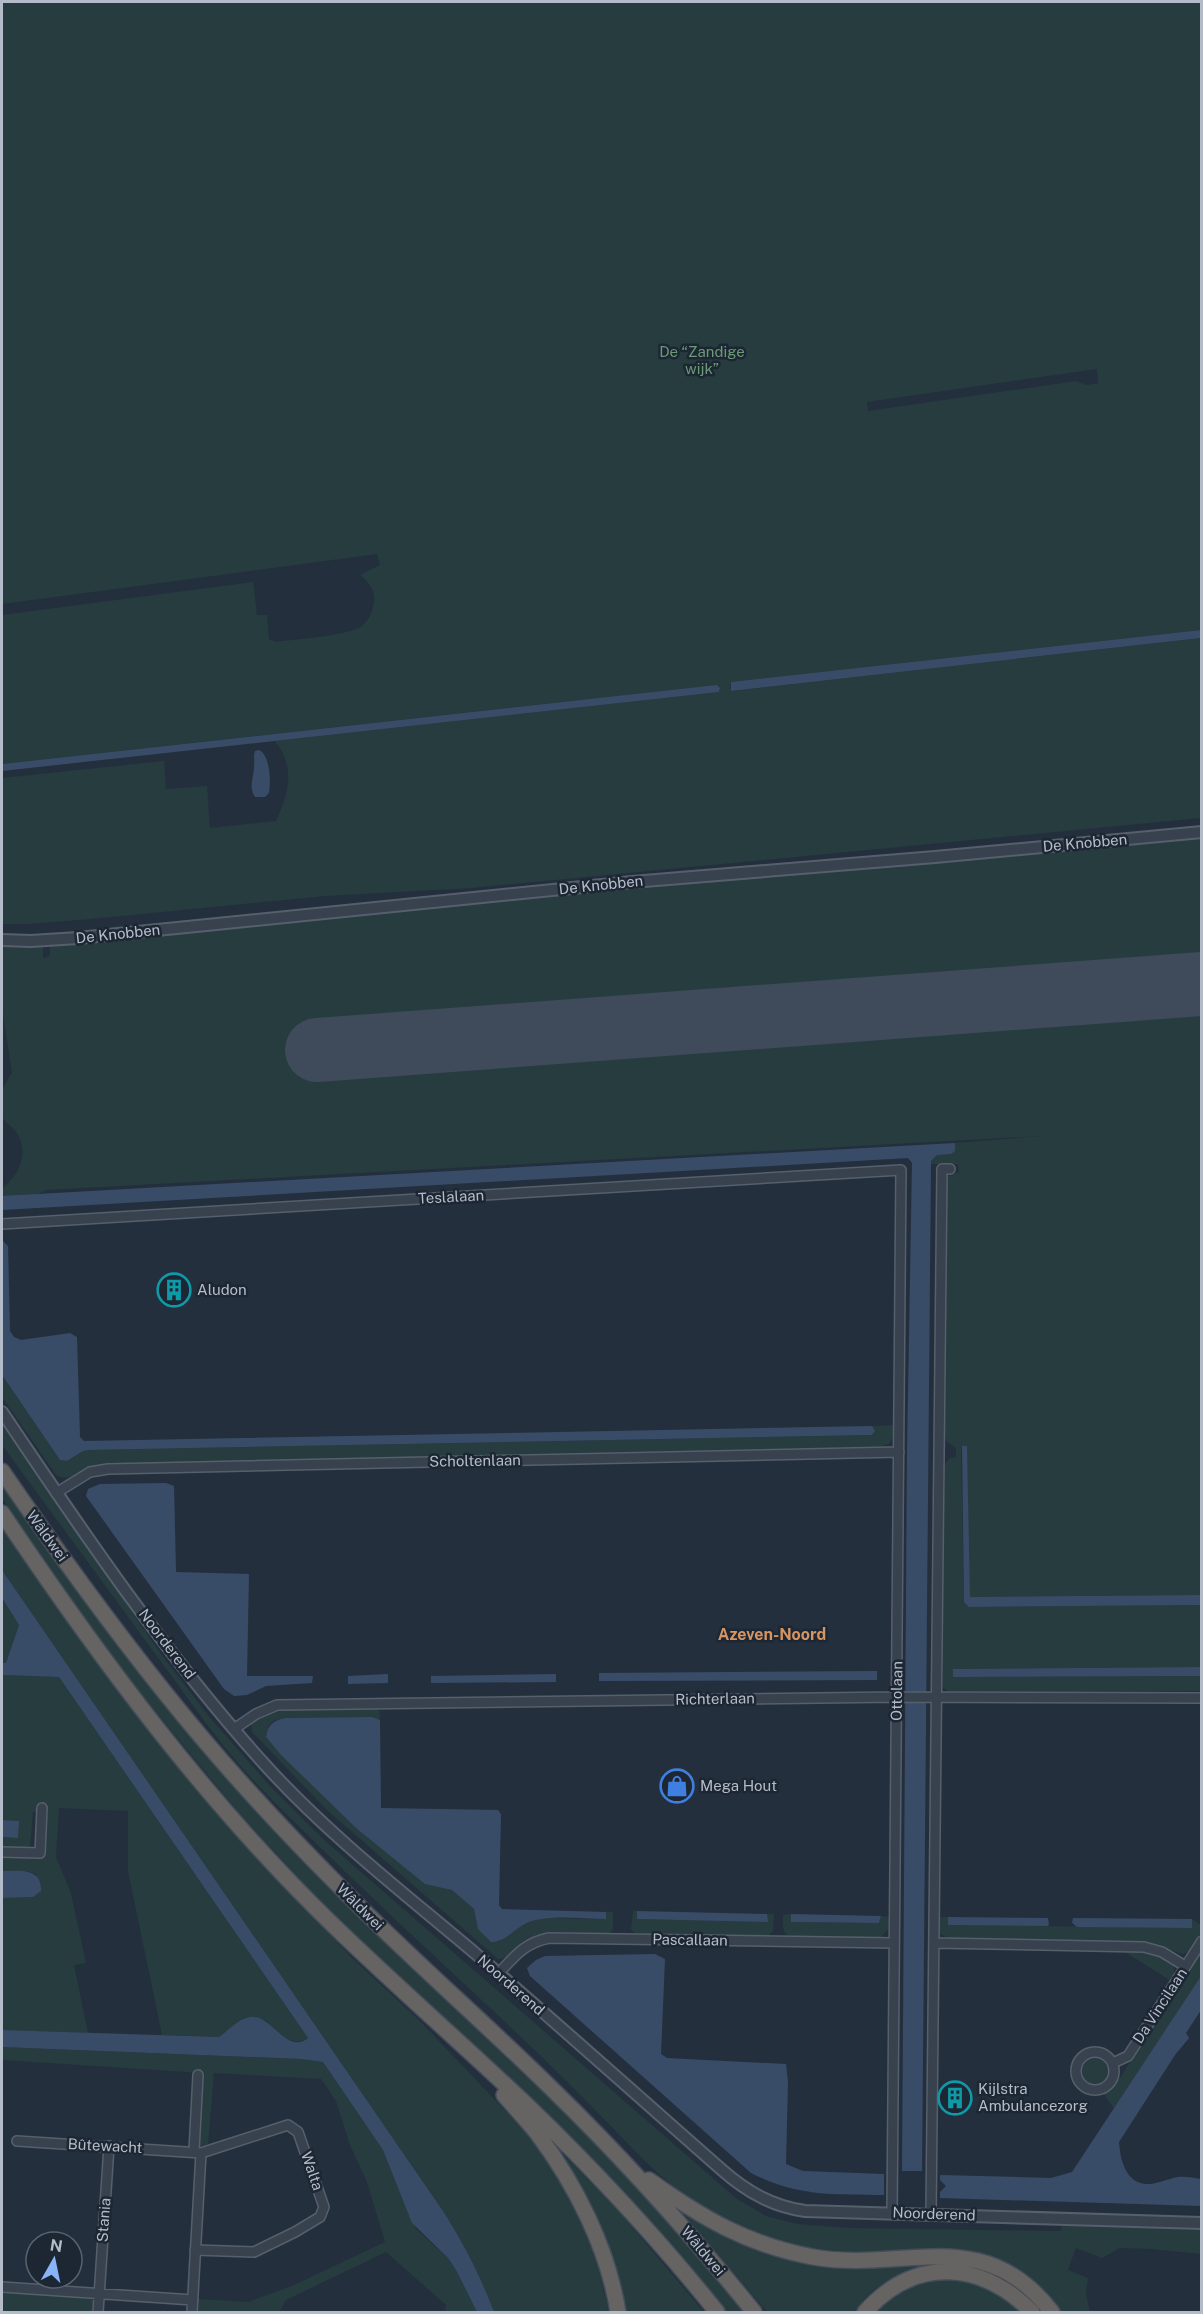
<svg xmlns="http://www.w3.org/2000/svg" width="1203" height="2314" font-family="'Public Sans',sans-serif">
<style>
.green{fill:#263c3f;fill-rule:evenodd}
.water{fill:#394c67}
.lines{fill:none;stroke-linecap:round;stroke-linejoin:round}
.runway{stroke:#3f4a5a;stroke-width:64}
.minor-casing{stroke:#565f6c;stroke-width:12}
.tertiary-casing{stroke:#565f6c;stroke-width:14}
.trunk-casing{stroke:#434c59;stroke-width:18}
.minor{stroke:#38414e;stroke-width:9}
.tertiary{stroke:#38414e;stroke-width:10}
.trunk{stroke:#656462;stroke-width:15}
.labels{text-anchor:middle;stroke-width:5;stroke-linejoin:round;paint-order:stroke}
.park-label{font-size:15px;fill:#6b9a76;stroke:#1d2633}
.street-label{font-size:15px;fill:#b4bcc9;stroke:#1d2633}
.poi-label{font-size:15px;fill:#b4bcc9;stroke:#1d2633;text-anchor:start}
.neighbourhood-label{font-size:16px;font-weight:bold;fill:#d59563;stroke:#1d2633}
</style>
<rect width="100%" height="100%" fill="#242f3e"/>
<!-- green -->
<path class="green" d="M 2,2 L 1201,2 L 1201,630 L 731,682 L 730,687 L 732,691 L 1201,638 L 1201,818 L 472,888 L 325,896 L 91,919 L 27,924 L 2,924 L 2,778 L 164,761 L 166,789 L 207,786 L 210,828 L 276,821 C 289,792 296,768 275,741 L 719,692 L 720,688 L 560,702 L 2,764 L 2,615 L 253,582 L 257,615 L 267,615 L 269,639 L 276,642 C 295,639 348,636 362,626 C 370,619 372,612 374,602 C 376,591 368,581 360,575 L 380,565 L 377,554 L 2,604 ZM 1097,369 L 1098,383 L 1087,385 L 1076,381 L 868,411 L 867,402 Z
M 1201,835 L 1201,962 L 315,1030 L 318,1070 L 1201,1003 L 1201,1595 L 970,1597 L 962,1446 L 961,1452 L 964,1602 L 970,1607 L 1201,1605 L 1201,1667 L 953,1669 L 953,1677 L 1201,1676 L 1201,1691 L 955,1693 L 949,1692 L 943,1687 L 943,1466 L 950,1458 L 956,1457 L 956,1448 L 946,1441 L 943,1433 L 946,1177 L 959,1172 L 958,1164 L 931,1164 L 931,1161 L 937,1155 L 955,1151 L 955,1143 L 1042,1136 L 46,1190 L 28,1199 L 2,1200 L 2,1189 C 17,1176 30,1156 18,1135 C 15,1129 7,1123 2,1118 L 2,1090 L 12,1072 L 2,1008 L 2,942 L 43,943 L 43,958 L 50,956 L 50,943 Z
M 2,1375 L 60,1460 L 67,1461 L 83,1451 L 89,1450 L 872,1435 L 875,1431 L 872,1426 L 894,1425 L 895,1434 L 889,1444 L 873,1448 L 106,1464 C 88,1466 72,1484 56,1475 L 2,1397 Z
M 2,1425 L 161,1654 L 211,1719 L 270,1786 L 323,1839 L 737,2199 L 766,2216 L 797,2224 L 849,2228 L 1061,2231 L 1062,2224 L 1201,2228 L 1201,2254 L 1152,2249 L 1120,2248 L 1102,2258 L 1076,2248 L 1068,2270 L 1088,2278 L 1086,2294 L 1090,2312 L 1059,2312 C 991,2217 912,2262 817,2249 C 777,2244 736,2230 703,2208 C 662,2182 631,2146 597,2112 C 572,2086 546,2061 520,2036 C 454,1974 387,1913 322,1849 C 288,1816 252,1782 223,1745 C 198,1714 175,1680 150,1647 C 101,1580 51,1512 2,1445 Z
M 2,1480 L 155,1688 L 373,1931 L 540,2086 L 628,2177 L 688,2243 L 744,2312 L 724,2312 L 672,2250 L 537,2107 L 335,1917 L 240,1814 L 115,1662 L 2,1498 Z
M 2,1521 L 102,1668 L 198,1792 L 350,1956 L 421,2022 L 531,2138 L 554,2171 L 578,2215 L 598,2266 L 609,2312 L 494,2312 C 481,2277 465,2246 445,2214 L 2,1570 Z
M 2,1598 L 19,1625 L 6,1663 L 2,1663 Z
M 2,1675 L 59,1677 L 308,2038 C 292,2049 276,2030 265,2020 L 227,2031 L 219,2037 L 162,2035 L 128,1871 L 128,1811 L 59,1808 L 56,1857 L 71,1893 L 86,1963 L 74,1965 L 88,2033 L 2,2030 L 2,1898 L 33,1897 L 36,1874 L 26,1871 L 2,1871 L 2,1856 L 43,1856 L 45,1813 L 33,1812 L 30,1848 L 2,1847 L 2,1837 L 18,1838 L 18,1821 L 2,1820 Z
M 379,1707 L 380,1720 L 372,1717 L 286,1718 L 273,1721 L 268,1726 L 282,1756 L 356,1828 L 442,1887 L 452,1890 L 474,1909 L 478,1929 L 498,1942 L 526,1923 L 545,1918 L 606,1919 L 606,1912 L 613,1912 L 613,1929 L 609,1934 C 584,1934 552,1929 528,1938 C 517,1943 510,1960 498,1959 L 328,1811 L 252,1732 L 251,1722 L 274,1709 Z
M 633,1911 L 637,1911 L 638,1919 L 767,1922 L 767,1914 L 774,1914 L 773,1931 L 767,1937 L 638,1935 L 631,1930 Z
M 791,1914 L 791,1922 L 879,1923 L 881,1916 L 890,1917 L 890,1927 L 881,1937 L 791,1937 C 781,1933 783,1925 783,1915 Z
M 938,1917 L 948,1917 L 948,1925 L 1191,1928 L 1192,1919 L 1201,1925 C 1202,1938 1195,1950 1183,1954 L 1148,1943 L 950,1939 L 940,1934 Z
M 1125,1952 C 1141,1952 1187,1954 1171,1981 Z
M 1201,1952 L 1201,1976 L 1115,2110 L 1104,2094 L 1112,2090 Z
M 2,2047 L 301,2059 L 323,2062 L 383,2150 L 416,2229 L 448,2258 L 456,2270 L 477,2312 L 445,2312 L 446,2305 L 386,2252 L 286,2300 L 279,2312 L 196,2312 L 197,2299 L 248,2302 L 294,2285 L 385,2242 L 367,2182 L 350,2145 L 336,2101 L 321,2079 L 214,2073 L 208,2144 L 200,2146 L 199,2143 L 203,2073 L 2,2060 Z
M1082 2071a14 14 0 1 1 28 0a14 14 0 1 1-28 0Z
M 541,2132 L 616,2208 L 704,2312 L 620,2312 L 615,2292 Z
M 672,2200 L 752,2244 L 966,2264 C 922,2265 880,2272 855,2312 L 767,2312 Z
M 943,2278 C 980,2282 994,2288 1023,2312 L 872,2312 L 877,2307 L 917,2282 Z
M 2,2291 L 93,2297 L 92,2312 L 2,2312 Z"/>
<!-- water -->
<path class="water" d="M 1201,630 L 1201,638 L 731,691 L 731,682 Z
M 717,685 L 720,688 L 719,692 L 2,771 L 2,764 Z
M 259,750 C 270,755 271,781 269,793 L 265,797 L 255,797 C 248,786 254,778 254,767 C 255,761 253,757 255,751 Z
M 955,1143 L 955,1151 L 951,1154 L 937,1155 L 931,1161 L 922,2171 L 902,2171 L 907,1451 L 912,1163 L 908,1158 L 2,1210 L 2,1196 Z
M 2,1240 L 8,1246 L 10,1331 L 14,1337 L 21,1340 L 70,1333 L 77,1337 L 80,1437 L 84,1441 L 872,1426 L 875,1431 L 872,1435 L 89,1450 L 83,1451 L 67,1461 L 60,1460 L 2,1375 Z
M 962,1446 L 967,1446 L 970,1597 L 1201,1595 L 1201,1605 L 969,1607 L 964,1602 Z
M 166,1483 L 174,1486 L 176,1572 L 249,1574 L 247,1676 L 313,1676 L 312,1683 L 266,1686 L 247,1695 L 234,1696 L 224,1689 L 86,1496 L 88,1489 L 100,1484 Z
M 2,1570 L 445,2214 C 465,2246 481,2277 494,2312 L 477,2312 L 456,2270 L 448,2258 L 412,2223 L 383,2150 L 323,2062 L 301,2059 L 2,2047 L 2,2030 L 219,2037 C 229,2030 242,2015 255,2017 C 273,2019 288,2054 308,2038 L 59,1677 L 2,1675 L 2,1663 L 6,1663 L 19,1625 L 2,1598 Z
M 1201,1667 L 1201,1676 L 953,1677 L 953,1669 Z
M 877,1671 L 877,1680 L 599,1681 L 599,1673 Z
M 388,1674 L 388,1683 L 348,1684 L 348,1676 Z
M 556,1674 L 556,1682 L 431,1683 L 431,1676 Z
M 372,1717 L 380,1720 L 381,1808 L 498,1810 L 501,1814 L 499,1905 L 502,1909 L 606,1912 L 606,1919 C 581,1919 553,1914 529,1922 C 516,1927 506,1942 491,1942 L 478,1929 L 474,1909 L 452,1890 L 425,1884 L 356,1828 L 282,1756 L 266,1737 C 269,1723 273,1721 286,1718 Z
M 2,1820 L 19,1821 L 18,1838 L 2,1837 Z
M 2,1871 C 19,1871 42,1867 41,1891 L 33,1897 L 2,1898 Z
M 637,1911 L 767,1914 L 768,1922 L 637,1919 Z
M 791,1914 L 881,1916 L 879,1923 L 791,1922 Z
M 948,1917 L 1048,1918 L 1049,1925 L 1047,1926 L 948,1925 Z
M 1073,1918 L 1192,1919 L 1192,1928 L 1077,1927 L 1072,1923 Z
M 655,1954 L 665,1959 L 661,2054 L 667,2058 L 786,2064 L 788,2082 L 786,2164 L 803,2171 L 884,2174 L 884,2195 C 833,2194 798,2197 751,2173 L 530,1976 L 527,1968 L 536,1960 L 545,1956 Z
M 1201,1976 L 1201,2010 L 1186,2033 L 1189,2038 L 1175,2055 L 1119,2142 C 1120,2158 1125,2182 1145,2184 C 1155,2185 1167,2179 1178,2177 C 1185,2176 1194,2178 1201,2179 L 1201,2206 L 940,2198 L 940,2192 L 946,2186 L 940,2180 L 940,2175 L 1051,2178 L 1072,2172 Z"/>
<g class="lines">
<!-- runway -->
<path class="runway" d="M 317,1050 L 1202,984"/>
<!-- minor casing -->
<g class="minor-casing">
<path id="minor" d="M 2,1224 L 901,1170 L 892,2213
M 56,1493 L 90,1472 L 108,1469 L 899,1452
M 234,1729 L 256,1714 L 277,1705 L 897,1697 L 1202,1698
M 2,1852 L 40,1853 L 42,1808
M 935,1943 L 1144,1947 L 1162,1952 L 1185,1966
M 499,1973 C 515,1956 524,1943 549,1938 L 894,1943
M1076 2071a19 19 0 1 1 38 0a19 19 0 1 1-38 0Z
M 1113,2063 L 1128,2056 L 1202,1941
M 17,2141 L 201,2153 L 192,2312
M 194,2151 L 198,2075
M 931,2214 L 942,1169 L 950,1169
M 195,2250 L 254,2252 L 295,2232 L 320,2217 L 324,2207 L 298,2132 L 288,2125 L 201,2153
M 2,2287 L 193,2300
M 98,2312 L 109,2146"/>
</g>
<!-- tertiary casing -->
<g class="tertiary-casing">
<path id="tertiary" d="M 2,940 L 31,941 L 78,938 L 632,882 L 935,857 L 1202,832
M 2,1412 C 84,1534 168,1658 267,1767 C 330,1836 405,1894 476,1954 C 559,2025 640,2098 722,2170 C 747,2192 772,2206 805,2211 L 1202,2223"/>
</g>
<!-- trunk casing -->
<g class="trunk-casing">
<path id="trunk" d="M 2,1471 C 65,1563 131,1654 203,1739 C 247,1791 294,1841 342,1889 C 410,1958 483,2021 552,2089 C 624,2159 691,2234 754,2312
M 2,1513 C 100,1659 206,1802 333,1925 C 398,1988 466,2047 531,2109 C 597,2173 660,2241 717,2312
M 504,2095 C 515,2108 527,2120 537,2133 C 576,2185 608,2249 618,2312
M 649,2180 C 702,2218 748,2245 813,2257 C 904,2273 982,2222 1052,2312
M 865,2312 C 915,2256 981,2261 1032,2312"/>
</g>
<!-- minor -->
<use href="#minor" class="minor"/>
<!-- tertiary -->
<use href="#tertiary" class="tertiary"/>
<!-- trunk -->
<use href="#trunk" class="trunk"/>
</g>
<!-- icons -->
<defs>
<g id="building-ring" transform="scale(1.725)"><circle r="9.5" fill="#1d2633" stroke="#0f9aa8" stroke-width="1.5"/><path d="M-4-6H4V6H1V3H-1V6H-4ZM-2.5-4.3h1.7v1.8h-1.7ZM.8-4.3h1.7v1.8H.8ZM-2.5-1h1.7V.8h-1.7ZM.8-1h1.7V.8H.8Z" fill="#0f9aa8"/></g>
<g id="shop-ring" transform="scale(1.725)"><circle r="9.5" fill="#1d2633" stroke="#3f7fe0" stroke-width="1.5"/><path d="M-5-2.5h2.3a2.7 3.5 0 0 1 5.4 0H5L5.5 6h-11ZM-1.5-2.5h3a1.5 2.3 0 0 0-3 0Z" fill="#3f7fe0"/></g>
</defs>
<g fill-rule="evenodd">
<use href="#building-ring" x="174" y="1290"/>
<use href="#shop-ring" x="677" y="1786"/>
<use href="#building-ring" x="955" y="2098"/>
</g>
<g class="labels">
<!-- park labels -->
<g class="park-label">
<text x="702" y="357">De “Zandige<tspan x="702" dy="17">wijk”</tspan></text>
</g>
<!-- street labels -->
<g class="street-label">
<text transform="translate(1085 843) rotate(-5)" y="5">De Knobben</text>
<text transform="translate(601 885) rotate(-6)" y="5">De Knobben</text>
<text transform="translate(118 934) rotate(-6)" y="5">De Knobben</text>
<text transform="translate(451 1197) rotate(-3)" y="5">Teslalaan</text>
<text transform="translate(475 1461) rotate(-1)" y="5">Scholtenlaan</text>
<text transform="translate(47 1536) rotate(54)" y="5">Wâldwei</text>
<text transform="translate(167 1644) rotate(53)" y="5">Noorderend</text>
<text transform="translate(897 1691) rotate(-89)" y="5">Ottolaan</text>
<text transform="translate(715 1699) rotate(-1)" y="5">Richterlaan</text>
<text transform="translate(360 1907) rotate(45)" y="5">Wâldwei</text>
<text transform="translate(690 1940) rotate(1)" y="5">Pascallaan</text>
<text transform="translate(511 1985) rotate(41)" y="5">Noorderend</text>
<text transform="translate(1160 2006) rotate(-57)" y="5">Da Vincilaan</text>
<text transform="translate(105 2146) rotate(3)" y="5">Bûtewacht</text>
<text transform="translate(312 2171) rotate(71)" y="5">Walta</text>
<text transform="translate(934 2214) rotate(2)" y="5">Noorderend</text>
<text transform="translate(104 2220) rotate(-86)" y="5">Stania</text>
<text transform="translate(703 2251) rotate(50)" y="5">Wâldwei</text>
</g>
<!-- poi labels -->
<g class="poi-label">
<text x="197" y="1295">Aludon</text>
<text x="700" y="1791">Mega Hout</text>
<text x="978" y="2094">Kijlstra<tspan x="978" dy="17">Ambulancezorg</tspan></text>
</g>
<!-- neighbourhood labels -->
<g class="neighbourhood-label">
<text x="772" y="1640">Azeven-Noord</text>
</g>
</g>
<!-- border -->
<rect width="1203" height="2314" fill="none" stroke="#b4bcc9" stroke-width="6"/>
<!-- north arrow -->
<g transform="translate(54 2260) rotate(9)"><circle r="28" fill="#1d2633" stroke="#59626f" stroke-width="1.5"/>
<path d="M0-4.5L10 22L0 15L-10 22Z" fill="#8ab4f8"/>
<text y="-9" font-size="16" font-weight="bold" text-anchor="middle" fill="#b4bcc9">N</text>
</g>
</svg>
